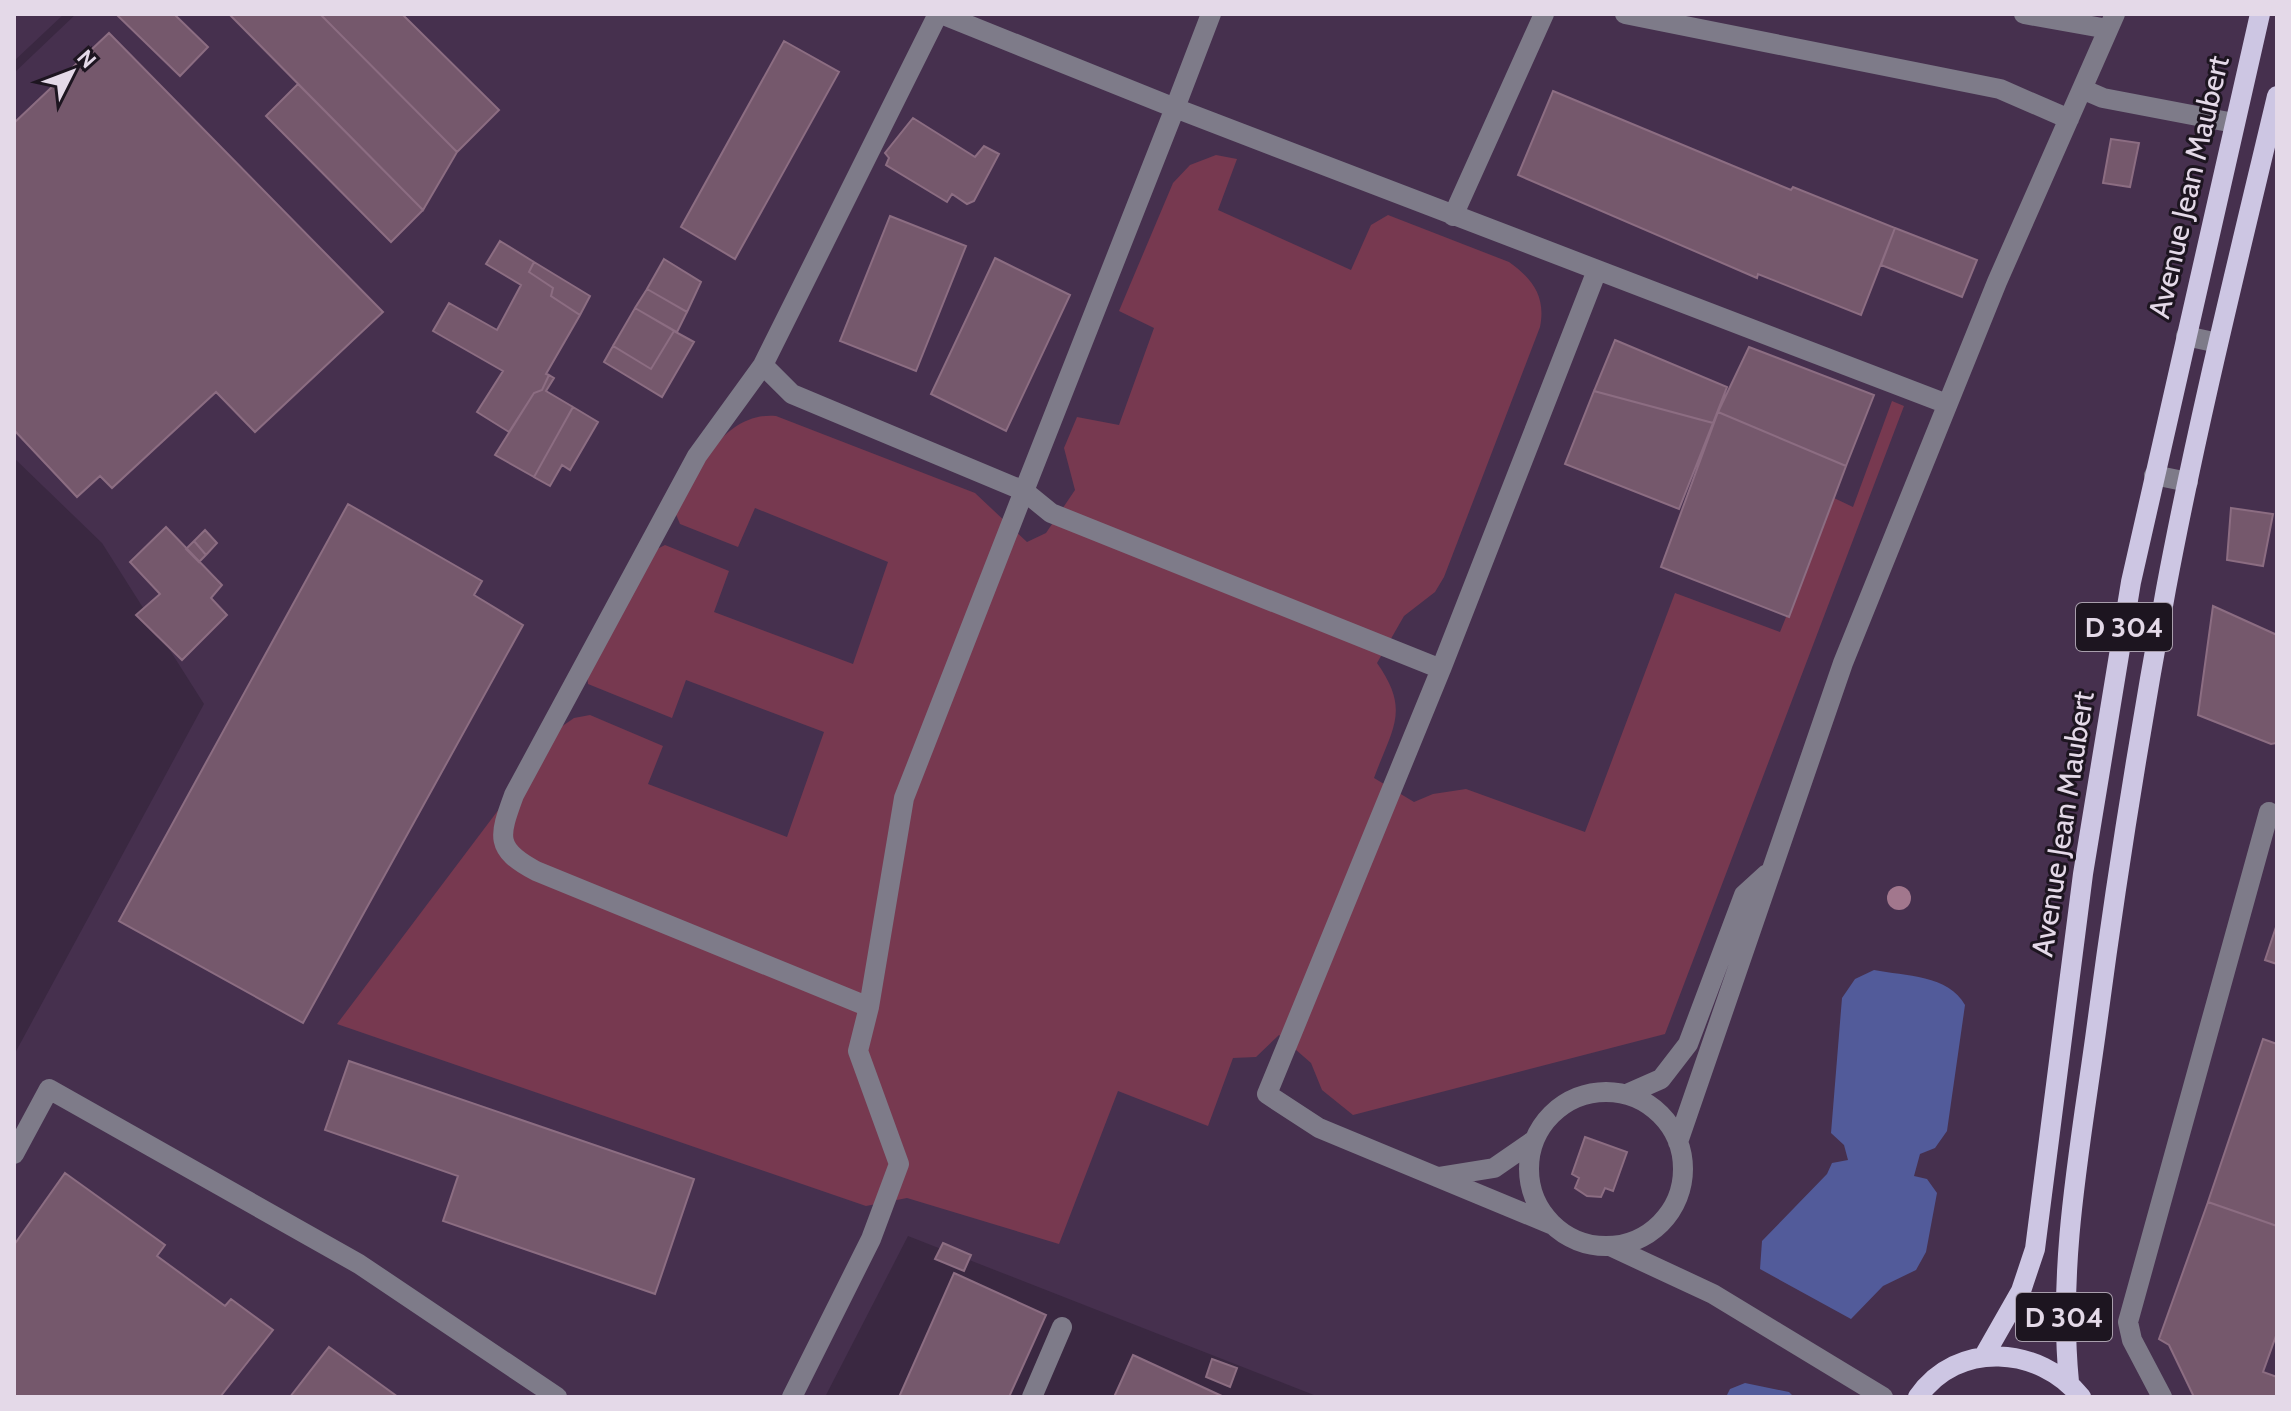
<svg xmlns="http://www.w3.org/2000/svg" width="2291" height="1411" font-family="Cabin,sans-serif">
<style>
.built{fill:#46304e}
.green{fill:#773950}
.water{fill:#525b9a}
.building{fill:#75586c;stroke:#8c6d82;stroke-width:2}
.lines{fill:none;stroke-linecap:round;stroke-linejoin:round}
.minor{stroke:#7e7b89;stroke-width:20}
.major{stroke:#cdc6e3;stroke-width:20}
.tree{fill:#a2778d}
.labels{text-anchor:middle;stroke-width:6;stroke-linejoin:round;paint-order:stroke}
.shield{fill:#1d1520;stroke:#a89eac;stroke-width:2}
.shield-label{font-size:28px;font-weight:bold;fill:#e4d9e8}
.street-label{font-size:30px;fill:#e4d9e8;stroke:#1d1520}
</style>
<rect width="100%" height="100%" fill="#3a2841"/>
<!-- built -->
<path class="built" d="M 14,14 L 64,14 L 14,61 Z
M 76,14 L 2277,14 L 2277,1397 L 1319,1397 L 908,1236 L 825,1397 L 14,1397 L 14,1055 L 204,704 L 102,543 L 14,458 L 14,73 Z"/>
<!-- green -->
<path class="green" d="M 1216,155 L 1237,159 L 1218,210 L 1351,270 L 1371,225 L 1388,215 L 1509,262 C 1533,279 1546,297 1540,327 L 1444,577 L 1435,592 L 1404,616 L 1377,663 C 1411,711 1392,728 1374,778 L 1414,802 L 1433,794 L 1466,789 L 1585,832 L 1675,593 L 1780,632 L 1834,498 L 1853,507 L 1892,401 L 1904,406 L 1665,1034 L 1353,1115 L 1322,1090 L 1311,1063 L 1279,1035 L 1256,1057 L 1233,1058 L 1208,1126 L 1118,1091 L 1059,1244 L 907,1198 L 866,1206 L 337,1024 L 561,727 L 574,718 L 590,715 L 663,746 L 648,784 L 787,837 L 824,732 L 686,680 L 672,718 L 588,684 L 587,674 L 653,551 L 665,545 L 729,571 L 714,612 L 853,664 L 888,562 L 755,508 L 738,547 L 680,524 L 675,512 C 695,473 724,411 776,416 L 975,493 L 1027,542 L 1046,533 L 1075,490 L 1064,448 L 1077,417 L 1119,425 L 1154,328 L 1119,311 L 1173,183 L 1190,165 Z"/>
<!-- water -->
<path class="water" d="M 1874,970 C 1905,976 1949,975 1965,1005 L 1947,1131 L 1935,1148 L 1920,1154 L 1914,1176 L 1927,1179 L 1937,1193 L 1926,1252 L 1916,1270 L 1883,1286 L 1851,1319 L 1760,1269 L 1762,1241 L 1827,1174 L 1832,1163 L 1848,1160 L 1844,1145 L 1831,1133 L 1842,998 L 1855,979 Z
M 1745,1383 L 1789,1392 L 1794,1397 L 1726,1397 L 1730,1389 Z"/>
<!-- building -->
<path class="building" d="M 116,14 L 174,14 L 208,47 L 180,76 Z
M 229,14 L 320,14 L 457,152 L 423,210 Z
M 320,14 L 402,14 L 499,110 L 457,152 Z
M 109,33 L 383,312 L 255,432 L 216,392 L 112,488 L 100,476 L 77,497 L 14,430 L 14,123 Z
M 784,41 L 839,72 L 735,259 L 681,227 Z
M 298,84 L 423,210 L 391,242 L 266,116 Z
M 1553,91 L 1791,190 L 1793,187 L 1895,228 L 1861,315 L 1758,274 L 1757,278 L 1518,175 Z
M 913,118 L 975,157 L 984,146 L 999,154 L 974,201 L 967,204 L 952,194 L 947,202 L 886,165 L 889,158 L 885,153 Z
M 2111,139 L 2139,143 L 2130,187 L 2103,183 Z
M 890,216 L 966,246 L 916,371 L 840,341 Z
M 1895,228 L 1977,260 L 1962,297 L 1881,265 Z
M 500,241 L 534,262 L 529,272 L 553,288 L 551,296 L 580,315 L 546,374 L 549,375 L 542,390 L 534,393 L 509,432 L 477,412 L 503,371 L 433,331 L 449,303 L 497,330 L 521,285 L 486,264 Z
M 995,258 L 1070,295 L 1006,431 L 931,394 Z
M 664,259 L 701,282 L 687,312 L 647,289 Z
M 534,262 L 590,296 L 580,315 L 551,296 L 553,288 L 529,272 Z
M 647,289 L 687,312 L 677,332 L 635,308 Z
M 635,308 L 674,331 L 651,369 L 613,346 Z
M 674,331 L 694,342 L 662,397 L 604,362 L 613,346 L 651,369 Z
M 1615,340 L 1727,387 L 1713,423 L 1594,391 Z
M 1749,347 L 1874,395 L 1846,466 L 1718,412 Z
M 549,375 L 554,378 L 546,391 L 573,407 L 534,477 L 495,455 L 534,393 L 542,390 Z
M 1594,391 L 1713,423 L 1679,509 L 1565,464 Z
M 573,407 L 598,422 L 570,470 L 562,465 L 550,486 L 534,477 Z
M 1718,412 L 1846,466 L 1789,617 L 1661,567 Z
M 348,504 L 482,581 L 474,595 L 523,625 L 303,1023 L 119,921 Z
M 2231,508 L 2273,514 L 2263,566 L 2227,560 Z
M 166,527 L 222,585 L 211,598 L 227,615 L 182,660 L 136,615 L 160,594 L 130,562 Z
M 205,530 L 217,543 L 206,555 L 194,541 Z
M 194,541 L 206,555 L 199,562 L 186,549 Z
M 2213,606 L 2277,635 L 2277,743 L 2271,744 L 2198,715 Z
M 2277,924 L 2277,964 L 2265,960 Z
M 2263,1039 L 2277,1044 L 2277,1226 L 2208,1202 Z
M 349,1061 L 694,1179 L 655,1294 L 443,1221 L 458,1176 L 325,1130 Z
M 1585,1137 L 1627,1152 L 1613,1191 L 1605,1188 L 1601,1197 L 1587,1196 L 1575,1188 L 1579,1178 L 1572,1174 Z
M 65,1173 L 165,1245 L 157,1256 L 225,1306 L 231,1299 L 273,1330 L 220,1397 L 14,1397 L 14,1245 Z
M 2208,1202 L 2277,1226 L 2277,1333 L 2263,1372 L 2277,1377 L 2277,1397 L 2194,1397 L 2169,1345 L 2159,1339 Z
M 943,1243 L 971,1255 L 964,1271 L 935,1259 Z
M 954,1273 L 1046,1315 L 1009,1397 L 899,1397 Z
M 329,1347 L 398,1397 L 290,1397 Z
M 1133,1355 L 1224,1397 L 1114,1397 Z
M 1212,1359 L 1237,1368 L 1230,1387 L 1206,1377 Z"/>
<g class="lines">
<!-- minor -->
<path class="minor" d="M 941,14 L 1175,108 L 1211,14
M 1625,14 L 2000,89 L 2069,119
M 2024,14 L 2108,29
M 2082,89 L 2103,98 L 2234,123
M 1453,216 L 1544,14
M 2186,336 L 2218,343
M 763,365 L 697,456 L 514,795 C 499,836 494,849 536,871 L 869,1007
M 2154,475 L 2188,482
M 1441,669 L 1596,273
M1529 1169a77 77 0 1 1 154 0a77 77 0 1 1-154 0Z
M 1627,1094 L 1661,1079 L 1688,1044 L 1744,895 L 1767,874
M 1678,1142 L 1843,663 L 1997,282 L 2115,14
M 14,1154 L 49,1089 L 359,1264 L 557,1397
M 1438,1177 L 1494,1168 L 1533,1141
M 1553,1225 L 1319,1128 L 1267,1094 L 1441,669 L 1051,513 L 1024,491 L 1175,108 L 1947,404
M 1610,1246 L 1713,1294 L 1883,1397
M 792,1397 L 871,1239 L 899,1164 L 858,1051 L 869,1007 L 904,798 L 1024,491 L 792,394 L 763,365 L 938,14
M 1032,1397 L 1062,1327
M 2162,1397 L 2132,1340 L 2128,1322 L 2269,812"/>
<!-- major -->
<path class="major" d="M 1984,1356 L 2021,1291 L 2035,1249 L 2083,874 L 2131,582 L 2260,14
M 2069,1382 C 2057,1260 2082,1138 2098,1017 C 2117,874 2140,731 2166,589 C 2197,424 2238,260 2277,96
M 1918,1397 C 1957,1340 2040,1346 2081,1397"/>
</g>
<!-- trees -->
<circle class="tree" cx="1899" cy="898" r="12"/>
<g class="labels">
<!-- shield labels -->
<g class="shield">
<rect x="2076" y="603" width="96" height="48" rx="6"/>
<rect x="2016" y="1293" width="96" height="48" rx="6"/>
</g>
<g class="shield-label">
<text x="2124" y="637">D 304</text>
<text x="2064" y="1327">D 304</text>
</g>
<!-- street labels -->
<g class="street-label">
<text transform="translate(2189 187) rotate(-77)" y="10">Avenue Jean Maubert</text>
<text transform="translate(2063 824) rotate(-81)" y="10">Avenue Jean Maubert</text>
</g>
</g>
<!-- border -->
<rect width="2291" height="1411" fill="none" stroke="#e4d9e8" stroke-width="32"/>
<!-- north arrow -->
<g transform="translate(72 72) rotate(48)" stroke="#1d1520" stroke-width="6" paint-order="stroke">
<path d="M0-6L14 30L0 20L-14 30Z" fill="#e4d9e8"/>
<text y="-12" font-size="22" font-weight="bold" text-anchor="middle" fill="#e4d9e8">N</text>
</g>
</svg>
